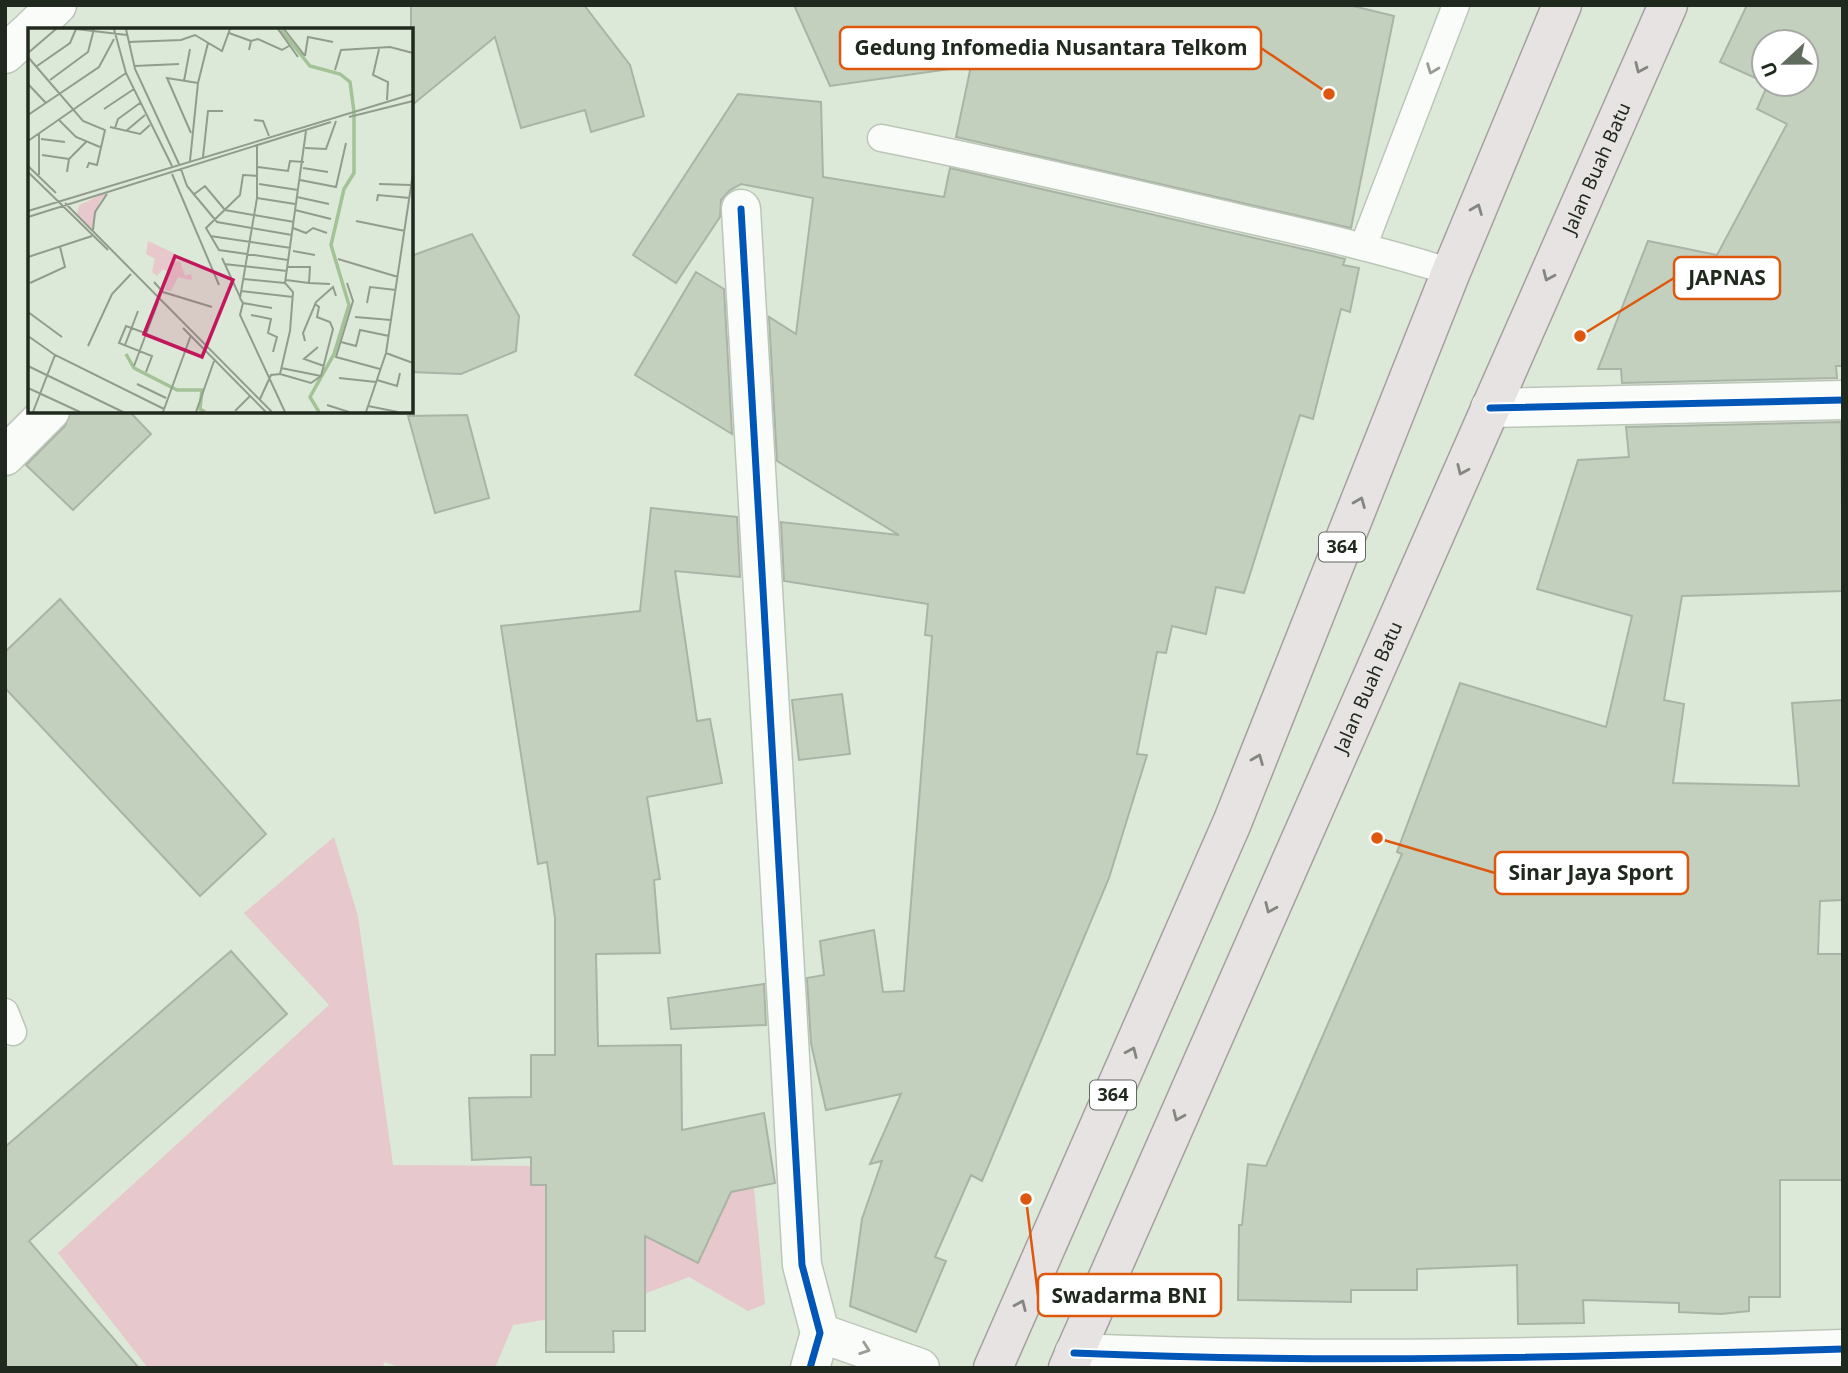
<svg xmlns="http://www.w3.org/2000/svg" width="1848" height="1373" font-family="'Noto Sans',sans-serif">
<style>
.green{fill:#e7c8cc}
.building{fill:#c3d0be;stroke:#aab4a6;stroke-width:2}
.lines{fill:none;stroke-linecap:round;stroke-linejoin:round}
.lane-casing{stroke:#bcc6b8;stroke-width:29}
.street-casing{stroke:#bcc6b8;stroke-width:41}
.primary-casing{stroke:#a4a09c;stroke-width:41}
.lane{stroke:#fafcf9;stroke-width:26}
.street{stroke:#fafcf9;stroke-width:38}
.primary{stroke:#e7e3e3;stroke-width:38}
.cycleway-casing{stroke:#fff;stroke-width:11}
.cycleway{stroke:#0057b8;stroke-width:7}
.oneway{stroke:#848680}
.oneway2{stroke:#989d96}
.labels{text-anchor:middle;stroke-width:5;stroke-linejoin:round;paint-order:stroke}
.shield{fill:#fff;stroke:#636961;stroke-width:2}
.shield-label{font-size:18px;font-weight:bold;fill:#20291d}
.street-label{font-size:19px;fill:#20291d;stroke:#fff}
.inset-river{fill:none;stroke:#a3c396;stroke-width:3.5}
.inset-road{fill:none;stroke:#919c8d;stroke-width:2}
.view{fill:#c2185b;fill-opacity:0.15;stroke:#c2185b;stroke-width:3.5}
.inset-edge{fill:none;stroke:#20291d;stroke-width:3.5}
.leader{fill:none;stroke:#de570d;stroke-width:2.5}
.callout-dot{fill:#de570d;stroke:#fff;stroke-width:2.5}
.callout{fill:#fff;stroke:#de570d;stroke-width:2.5}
.callout-label{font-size:21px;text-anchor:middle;font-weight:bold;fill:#20291d}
</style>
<rect width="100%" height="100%" fill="#dce9d8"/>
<!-- green -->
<path class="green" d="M 334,837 L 358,916 L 393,1165 L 752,1167 L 765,1304 L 748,1311 L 689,1277 L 599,1311 L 513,1325 L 495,1368 L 402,1368 L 384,1362 L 383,1368 L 148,1368 L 58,1253 L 329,1005 L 244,913 Z"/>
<!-- building -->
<path class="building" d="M 411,5 L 584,5 L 630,65 L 644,116 L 591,132 L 585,110 L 521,128 L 495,37 L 411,106 Z
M 794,5 L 1349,5 L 1394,16 L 1351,228 L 956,137 L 971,66 L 830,86 Z
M 1747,5 L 1843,5 L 1843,366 L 1836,366 L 1837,378 L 1622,383 L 1621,369 L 1598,369 L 1648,241 L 1717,255 L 1787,124 L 1757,109 L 1768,84 L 1806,84 L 1806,42 L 1764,42 L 1764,82 L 1720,62 Z
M 738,94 L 821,102 L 823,177 L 944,197 L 950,168 L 1329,255 L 1345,259 L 1343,265 L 1359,268 L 1350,312 L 1341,309 L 1313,419 L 1300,415 L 1244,593 L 1216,587 L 1206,634 L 1172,626 L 1166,653 L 1157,652 L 1137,754 L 1147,755 L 1109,878 L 982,1181 L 971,1175 L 935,1257 L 946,1261 L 916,1332 L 850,1306 L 862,1219 L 882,1161 L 870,1164 L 901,1094 L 826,1110 L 811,1043 L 807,978 L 824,975 L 820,941 L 874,930 L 883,992 L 904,991 L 932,636 L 925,635 L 928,604 L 784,581 L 781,522 L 899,535 L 777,461 L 769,317 L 796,334 L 813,198 L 741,184 L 730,190 L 721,200 L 720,217 L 676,283 L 633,255 Z
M 472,234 L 519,316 L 516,351 L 461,374 L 411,372 L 411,256 Z
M 696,272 L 724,289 L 732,434 L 635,375 Z
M 71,411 L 129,411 L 151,434 L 73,510 L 26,465 L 65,426 Z
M 467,415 L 489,498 L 435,513 L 408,416 Z
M 1841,422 L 1843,591 L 1682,596 L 1664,700 L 1684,704 L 1673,783 L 1799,786 L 1792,703 L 1843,700 L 1843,900 L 1820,901 L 1818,954 L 1843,954 L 1843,1180 L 1780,1180 L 1780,1297 L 1749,1297 L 1749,1311 L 1721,1314 L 1679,1312 L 1679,1303 L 1583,1300 L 1584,1323 L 1518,1324 L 1517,1265 L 1417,1269 L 1417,1290 L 1351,1290 L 1351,1302 L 1238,1300 L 1239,1225 L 1242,1225 L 1248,1164 L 1266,1166 L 1402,854 L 1397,852 L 1460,683 L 1606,727 L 1632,616 L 1537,589 L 1578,460 L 1629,457 L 1626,427 Z
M 651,508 L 737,517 L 740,577 L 675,571 L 697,721 L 710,719 L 722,783 L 647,797 L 660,879 L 654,880 L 660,953 L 596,954 L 598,1046 L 681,1045 L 682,1130 L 764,1113 L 775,1183 L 731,1192 L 698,1263 L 645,1236 L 645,1331 L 613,1331 L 614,1352 L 546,1352 L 546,1185 L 531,1185 L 531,1157 L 472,1160 L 469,1098 L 531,1097 L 531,1055 L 555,1055 L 555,918 L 547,862 L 538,864 L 501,626 L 640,611 Z
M 60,599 L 266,834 L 200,896 L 5,688 L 5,652 Z
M 842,694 L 850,754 L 799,760 L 792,700 Z
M 231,951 L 287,1014 L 29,1241 L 139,1368 L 5,1368 L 5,1147 Z
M 764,984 L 766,1025 L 671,1029 L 668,998 Z"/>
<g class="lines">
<!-- lane casing -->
<g class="lane-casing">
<path id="lane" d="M 881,138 C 992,160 1103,186 1214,212 C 1293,230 1373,247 1451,272
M 1363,247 L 1456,5
M 5,1012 L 13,1032"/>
</g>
<!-- street casing -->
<g class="street-casing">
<path id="street" d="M 31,30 L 57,5
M 5,54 L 30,31
M 741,209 L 802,1265 L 820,1333 L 810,1368
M 1490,408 L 1843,400
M 5,456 L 50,411
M 820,1333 L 920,1368
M 1074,1353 C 1330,1364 1587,1357 1843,1349"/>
</g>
<!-- primary casing -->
<g class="primary-casing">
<g id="primary">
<path d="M 993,1368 L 1232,823 L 1451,272 L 1562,5"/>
<path id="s1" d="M 1068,1368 L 1668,5"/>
</g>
</g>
<!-- lane -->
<use href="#lane" class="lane"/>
<!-- street -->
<use href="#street" class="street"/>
<!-- primary -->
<use href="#primary" class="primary"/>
<!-- cycleway casing -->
<g class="cycleway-casing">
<path id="cycleway" d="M 741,209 L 802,1265 L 820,1333 L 810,1368
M 1490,408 L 1843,400
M 1074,1353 C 1330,1364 1587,1357 1843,1349"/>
</g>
<!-- cycleway -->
<use href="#cycleway" class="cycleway"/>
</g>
<!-- one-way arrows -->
<defs><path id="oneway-chevron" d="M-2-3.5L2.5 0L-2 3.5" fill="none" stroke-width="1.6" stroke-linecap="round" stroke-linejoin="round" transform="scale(1.75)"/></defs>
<g class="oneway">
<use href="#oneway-chevron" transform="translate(1640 68) rotate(114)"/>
<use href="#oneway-chevron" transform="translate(1477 209) rotate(-68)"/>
<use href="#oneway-chevron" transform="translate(1548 276) rotate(114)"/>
<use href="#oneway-chevron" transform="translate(1462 470) rotate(114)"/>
<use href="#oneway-chevron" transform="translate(1360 502) rotate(-68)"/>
<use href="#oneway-chevron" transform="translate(1258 759) rotate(-68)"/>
<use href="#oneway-chevron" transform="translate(1270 908) rotate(114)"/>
<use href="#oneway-chevron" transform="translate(1132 1052) rotate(-66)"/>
<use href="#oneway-chevron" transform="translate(1178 1116) rotate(114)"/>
<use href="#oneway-chevron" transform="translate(1021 1305) rotate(-66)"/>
</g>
<g class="oneway2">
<use href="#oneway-chevron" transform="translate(1432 69) rotate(111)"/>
<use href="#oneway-chevron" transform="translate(865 1349) rotate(19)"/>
</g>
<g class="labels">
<!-- shield labels -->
<g class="shield">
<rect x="1319" y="532.5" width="46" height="29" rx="5"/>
<rect x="1090" y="1080.5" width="46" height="29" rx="5"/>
</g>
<g class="shield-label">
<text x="1342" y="553">364</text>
<text x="1113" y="1101">364</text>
</g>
<!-- street labels -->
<g class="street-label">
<text dy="7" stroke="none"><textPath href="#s1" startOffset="1311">Jalan Buah Batu</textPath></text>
<text dy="7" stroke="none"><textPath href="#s1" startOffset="744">Jalan Buah Batu</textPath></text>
</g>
</g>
<!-- overview -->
<g transform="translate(28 28)">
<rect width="385" height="385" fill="#dce9d8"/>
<path d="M 80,164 L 72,173 L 64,202 L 49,186 L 51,177 ZM 120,213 L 146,225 L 145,234 L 152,233 L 157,248 L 163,246 L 164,252 L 150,249 L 143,263 L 137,262 L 141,245 L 135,241 L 129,248 L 124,244 L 127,231 L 118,226 Z" fill="#e7c8cc"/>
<path class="inset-river" d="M 253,2 L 282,38 L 312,46 L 322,54 L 326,84 L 326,145 L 316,161 L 303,217 L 321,277 L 306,326 L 282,369 L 291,384M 98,326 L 106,340 L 149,362 L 174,362 L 172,381 L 177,384"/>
<path class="inset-road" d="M 48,1 L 99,7M 86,1 L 98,45 L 144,138M 98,1 L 107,41 L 151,136M 250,1 L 270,29M 256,1 L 277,28M 201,5 L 223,13 L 221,22M 223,13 L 230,11 L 254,22 L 261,18M 100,14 L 153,12 L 167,7 L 194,23 L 202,1M 351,21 L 345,47 L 360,54 L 359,72M 0,25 L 28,1M 277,28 L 280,9 L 305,14M 0,29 L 55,93 L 77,102 L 69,137 L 61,135 L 59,140M 9,38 L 42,15 L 48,1M 106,38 L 151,36M 307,42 L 313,22 L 362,19 L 385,25M 22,52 L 60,24 L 66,1M 156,53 L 162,21M 0,56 L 18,75M 76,81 L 106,61M 0,87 L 71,39 L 86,11M 321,89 L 385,73M 31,92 L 48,109 L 72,119M 226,92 L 235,93 L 241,108M 82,99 L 112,106 L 122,97M 87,100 L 90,91 L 112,75M 98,103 L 117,87M 11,105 L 11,147M 163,105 L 139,50 L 170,55M 13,111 L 37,114M 0,113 L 98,45M 229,118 L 229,170 L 212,270 L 215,275 L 244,280M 277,120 L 298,121 L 308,93M 14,127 L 41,131M 175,129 L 180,83 L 195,83M 162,133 L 170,55 L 180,15M 0,138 L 28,165M 230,139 L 260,143 L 262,133 L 276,134M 275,140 L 300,144M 153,141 L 159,158 L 189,194 L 264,207M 0,144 L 80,222M 39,144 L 41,131 L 58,114M 144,146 L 191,257M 230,148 L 215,147 L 212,167 L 178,200 L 191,222 L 260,232M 272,152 L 308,159 L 318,115M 231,156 L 270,162M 351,156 L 383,157M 165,167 L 177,158 L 197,182 L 266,194M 269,169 L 301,176M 229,170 L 267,176M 349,173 L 350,167 L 382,170M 37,175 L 244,384M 267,182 L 303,191M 0,183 L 385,66M 0,189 L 303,94M 328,193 L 377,203M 265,200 L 278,205 L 285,200 L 299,205M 65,202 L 67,184 L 79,166M 182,208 L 263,220M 265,223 L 287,227M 0,229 L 64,208M 194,230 L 212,269M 310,231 L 370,249M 196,236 L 259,243M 259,239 L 282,239 L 281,255 L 302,256M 216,251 L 257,255M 258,252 L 281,255M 126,254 L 135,264 L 184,279M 2,255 L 37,239 L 32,219M 319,255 L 325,273 L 308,329 L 352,341M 213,263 L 265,269M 215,275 L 212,287 L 257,384M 339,275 L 342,259 L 368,262M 0,284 L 34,309M 223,287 L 243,291 L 240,305 L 249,309 L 245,324M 327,289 L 363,292M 155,300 L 238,384M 117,305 L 98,298 L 91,315 L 124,328 L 118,344M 0,308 L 27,327 L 136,381M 277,313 L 275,305 L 288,274 L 305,259 L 308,268M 313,314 L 328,318 L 332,302 L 361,308M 97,317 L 110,283M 60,318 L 84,266 L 103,246M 290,319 L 276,331 L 296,338M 358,325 L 385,335M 0,338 L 95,384M 106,338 L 130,274M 253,340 L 293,348M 252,346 L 283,355 L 293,348 L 305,301 L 302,294 L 289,289 L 291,279 L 287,276M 311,350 L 348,354M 349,352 L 369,358 L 372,345M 109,356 L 138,370M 0,360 L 52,384M 232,371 L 243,347 L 252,346 L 262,303 L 265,264 L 257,255 L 278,103M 299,377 L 321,384M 340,378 L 370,384M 207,383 L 222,368M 5,384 L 27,327M 135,384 L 163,307M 168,384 L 186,333M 338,384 L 358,325 L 385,145"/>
<path class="view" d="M 147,228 L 205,252 L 174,329 L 116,306 Z"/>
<rect width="385" height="385" class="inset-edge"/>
</g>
<!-- callouts -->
<path class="leader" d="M1329 94L1261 48M1580 336L1674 278M1377 838L1495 873M1026 1199L1038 1295"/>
<g class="callout-dot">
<circle cx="1329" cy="94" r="7"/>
<circle cx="1580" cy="336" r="7"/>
<circle cx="1377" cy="838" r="7"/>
<circle cx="1026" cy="1199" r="7"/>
</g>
<g class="callout">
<rect x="840" y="27" width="421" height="42" rx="7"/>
<rect x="1674" y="257" width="106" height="42" rx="7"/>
<rect x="1495" y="852" width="193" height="42" rx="7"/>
<rect x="1038" y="1274" width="183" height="42" rx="7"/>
</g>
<g class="callout-label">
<text x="1051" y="55">Gedung Infomedia Nusantara Telkom</text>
<text x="1727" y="285">JAPNAS</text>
<text x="1591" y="880">Sinar Jaya Sport</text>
<text x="1129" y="1303">Swadarma BNI</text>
</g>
<!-- border -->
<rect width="1848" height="1373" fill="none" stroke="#20291d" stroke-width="14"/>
<!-- north arrow -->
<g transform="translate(1785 63) rotate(248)"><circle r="33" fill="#ffffff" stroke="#a6a9a5" stroke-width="2"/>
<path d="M0-5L12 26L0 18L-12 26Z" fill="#626c5e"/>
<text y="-10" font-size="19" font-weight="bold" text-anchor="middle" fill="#20291d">U</text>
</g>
</svg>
